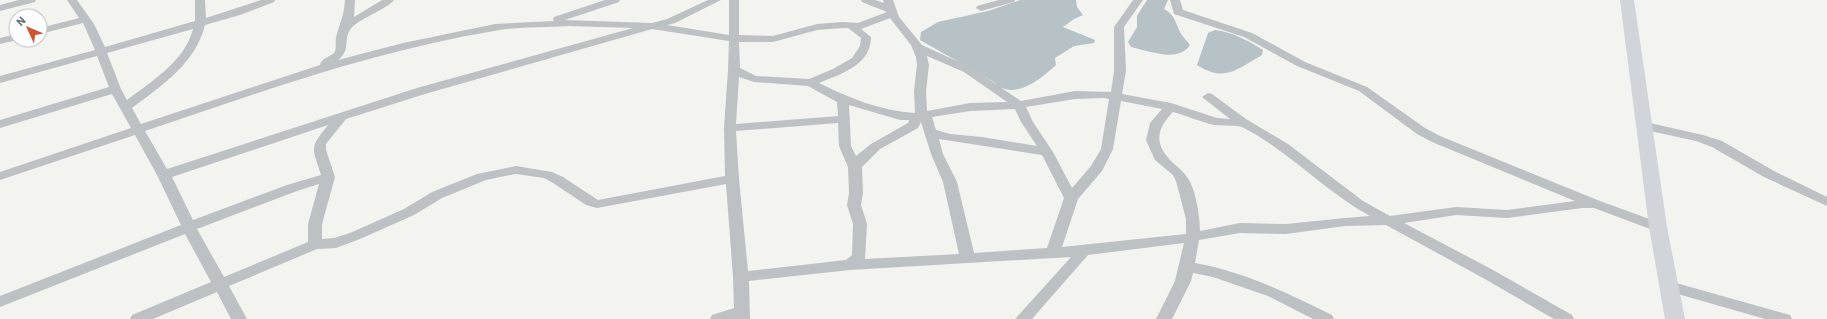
<svg xmlns="http://www.w3.org/2000/svg" width="1827" height="319" font-family="'IBM Plex Sans',sans-serif">
<style>
.water{fill:#b7c2c6}
.lines{fill:none;stroke-linecap:round;stroke-linejoin:round}
.minor{fill:#bdc1c4;fill-rule:evenodd}
.major{fill:#d1d5d9;fill-rule:evenodd}
</style>
<rect width="100%" height="100%" fill="#f3f3f0"/>
<!-- water -->
<path class="water" d="M 1020,0 L 1076,0 L 1077,7 L 1083,15 L 1074,19 L 1063,27 L 1095,40 L 1094,43 L 1074,46 L 1055,58 L 1056,65 C 1043,77 1021,96 1002,88 C 998,87 995,83 992,81 L 920,40 L 921,32 L 938,22 L 988,11 Z
M 1147,0 L 1168,0 L 1164,9 C 1175,15 1175,22 1180,32 C 1182,36 1187,41 1190,45 C 1178,63 1149,51 1131,47 L 1128,42 L 1137,27 L 1137,16 Z
M 1215,30 C 1232,32 1249,41 1263,50 L 1262,55 C 1237,69 1225,83 1197,65 L 1208,33 Z"/>
<g class="lines">
<!-- minor -->
<path class="minor" d="M 19,0 L 36,0 L 35,2 L 0,11 L 0,5 Z
M 67,0 L 77,0 L 94,24 L 105,47 L 195,21 L 195,0 L 205,0 L 206,18 L 261,0 L 275,0 L 274,2 L 240,15 L 205,25 C 196,63 161,86 132,108 L 141,124 L 320,65 C 321,59 329,57 334,53 C 337,49 335,42 336,37 C 340,23 344,16 345,0 L 355,0 L 354,17 L 382,0 L 394,0 C 386,10 355,20 350,30 C 343,42 351,50 338,60 L 403,43 L 495,24 L 554,21 L 553,19 L 554,17 L 605,0 L 620,0 L 619,2 L 565,20 L 652,23 L 667,19 L 708,0 L 721,0 L 675,23 L 667,25 L 729,35 L 729,0 L 739,0 L 739,35 L 773,36 L 817,24 L 843,22 L 858,23 L 887,12 L 862,2 L 861,0 L 875,0 L 884,3 L 883,0 L 893,0 L 899,17 L 922,45 L 972,68 L 1021,101 L 1075,91 L 1111,92 L 1114,71 L 1114,27 L 1133,0 L 1143,0 L 1124,27 L 1126,71 L 1122,94 L 1171,103 L 1217,118 L 1230,119 L 1202,97 L 1208,93 L 1212,94 L 1246,119 L 1288,144 L 1363,201 L 1390,216 L 1456,207 L 1507,210 L 1575,201 L 1432,142 L 1417,134 L 1359,91 L 1297,66 L 1244,37 L 1174,14 L 1170,0 L 1180,0 L 1183,10 L 1252,33 L 1305,62 L 1367,87 L 1425,128 L 1440,136 L 1600,201 L 1663,224 L 1665,227 L 1663,230 L 1658,232 L 1594,208 L 1582,208 L 1507,218 L 1456,215 L 1404,223 L 1493,270 L 1572,315 L 1574,319 L 1554,319 L 1483,278 L 1386,225 L 1345,226 L 1286,234 L 1240,233 L 1199,240 L 1195,263 C 1245,272 1287,293 1332,315 L 1334,319 L 1313,319 L 1268,296 L 1213,277 L 1193,273 L 1191,281 L 1172,319 L 1156,319 L 1175,281 L 1184,243 L 1088,255 L 1032,319 L 1015,319 L 1071,257 L 850,270 L 749,281 L 750,319 L 710,319 L 712,315 L 734,308 L 733,277 L 726,184 L 597,208 L 586,205 L 553,183 L 544,178 L 516,174 L 510,175 L 486,180 L 442,198 L 414,215 L 360,239 L 336,248 L 317,249 L 229,286 L 247,319 L 231,319 L 217,292 L 153,319 L 130,319 L 132,315 L 211,282 L 185,234 L 0,307 L 0,296 L 181,225 L 157,175 L 135,135 L 0,180 L 0,172 L 131,128 L 112,94 L 0,128 L 0,120 L 109,87 L 97,56 L 0,83 L 0,76 L 95,50 L 83,23 L 40,34 L 40,28 L 79,18 ZM 890,18 L 911,45 L 916,57 L 917,65 L 914,91 L 915,113 C 881,111 849,98 819,83 C 841,74 871,65 871,37 L 861,29 ZM 569,26 L 633,28 L 417,88 L 167,169 L 145,131 C 260,92 374,51 494,31 C 518,26 544,28 569,26 ZM 843,28 L 848,28 L 861,38 L 860,46 L 852,58 L 833,69 L 809,79 L 756,76 L 740,68 L 739,42 L 773,42 L 817,30 ZM 193,29 C 185,61 152,81 127,100 L 121,89 L 107,53 ZM 652,29 L 729,41 L 728,70 L 724,128 L 725,176 L 598,200 L 563,177 L 552,172 L 516,166 L 477,174 L 432,192 L 404,209 L 350,233 L 334,238 L 322,239 L 322,224 L 335,177 L 326,150 L 326,144 L 346,119 L 425,94 ZM 927,56 L 964,72 L 1007,102 L 970,103 L 927,111 L 926,91 L 929,65 ZM 739,77 L 754,82 L 808,86 L 837,102 L 838,116 L 736,124 ZM 1104,98 L 1109,99 L 1101,149 L 1091,166 L 1072,188 L 1053,152 L 1033,122 L 1026,107 L 1075,99 ZM 1121,101 L 1162,109 L 1150,123 L 1146,140 L 1155,160 L 1173,175 L 1176,181 L 1186,219 L 1186,234 L 1062,247 L 1078,199 L 1102,171 L 1113,149 ZM 849,105 L 900,120 L 909,120 L 908,123 L 871,144 L 856,156 L 851,146 ZM 1015,109 L 1021,122 L 1037,146 L 982,137 L 950,134 L 936,130 L 932,117 L 970,111 ZM 1173,112 C 1187,116 1201,122 1214,125 C 1221,126 1238,125 1242,127 C 1289,151 1324,191 1370,216 L 1345,218 L 1286,224 L 1240,223 L 1200,231 C 1200,217 1196,192 1189,180 C 1183,169 1172,164 1166,155 C 1153,138 1161,125 1173,112 ZM 921,122 L 931,154 L 943,182 L 959,254 L 865,259 L 867,224 L 861,205 L 863,193 L 862,167 L 880,149 L 918,128 ZM 838,123 L 839,146 L 848,167 L 849,193 L 847,205 L 853,224 L 852,255 L 846,260 L 748,271 L 739,179 L 736,131 ZM 328,125 C 309,149 312,146 321,175 L 287,185 L 193,220 L 172,177 ZM 939,139 L 1042,155 L 1064,198 L 1047,248 L 974,253 L 957,182 L 943,154 ZM 319,184 L 308,224 L 308,242 L 224,277 L 197,229 L 297,191 Z
M 999,0 L 1015,0 L 1014,2 L 981,11 L 976,8 L 977,6 Z
M 16,34 L 17,40 L 0,44 L 0,38 Z
M 1645,122 L 1703,135 L 1722,141 L 1774,171 L 1827,197 L 1827,206 L 1764,177 L 1712,147 L 1696,141 L 1641,129 L 1639,126 L 1641,123 Z
M 1669,281 L 1790,315 L 1792,319 L 1765,319 L 1664,290 L 1661,286 L 1664,282 Z"/>
<!-- major -->
<path class="major" d="M 1620,0 L 1634,0 L 1667,227 L 1685,319 L 1665,319 L 1649,227 Z"/>
</g>
<!-- north arrow -->
<g transform="translate(28 28) rotate(314)"><circle r="19" fill="#ffffff" stroke="#c1c7cb"/>
<path d="M0-3L7 15L0 10L-7 15Z" fill="#d15332"/>
<text y="-6" font-size="11" font-weight="bold" text-anchor="middle" fill="#65747e">N</text>
</g>
</svg>
